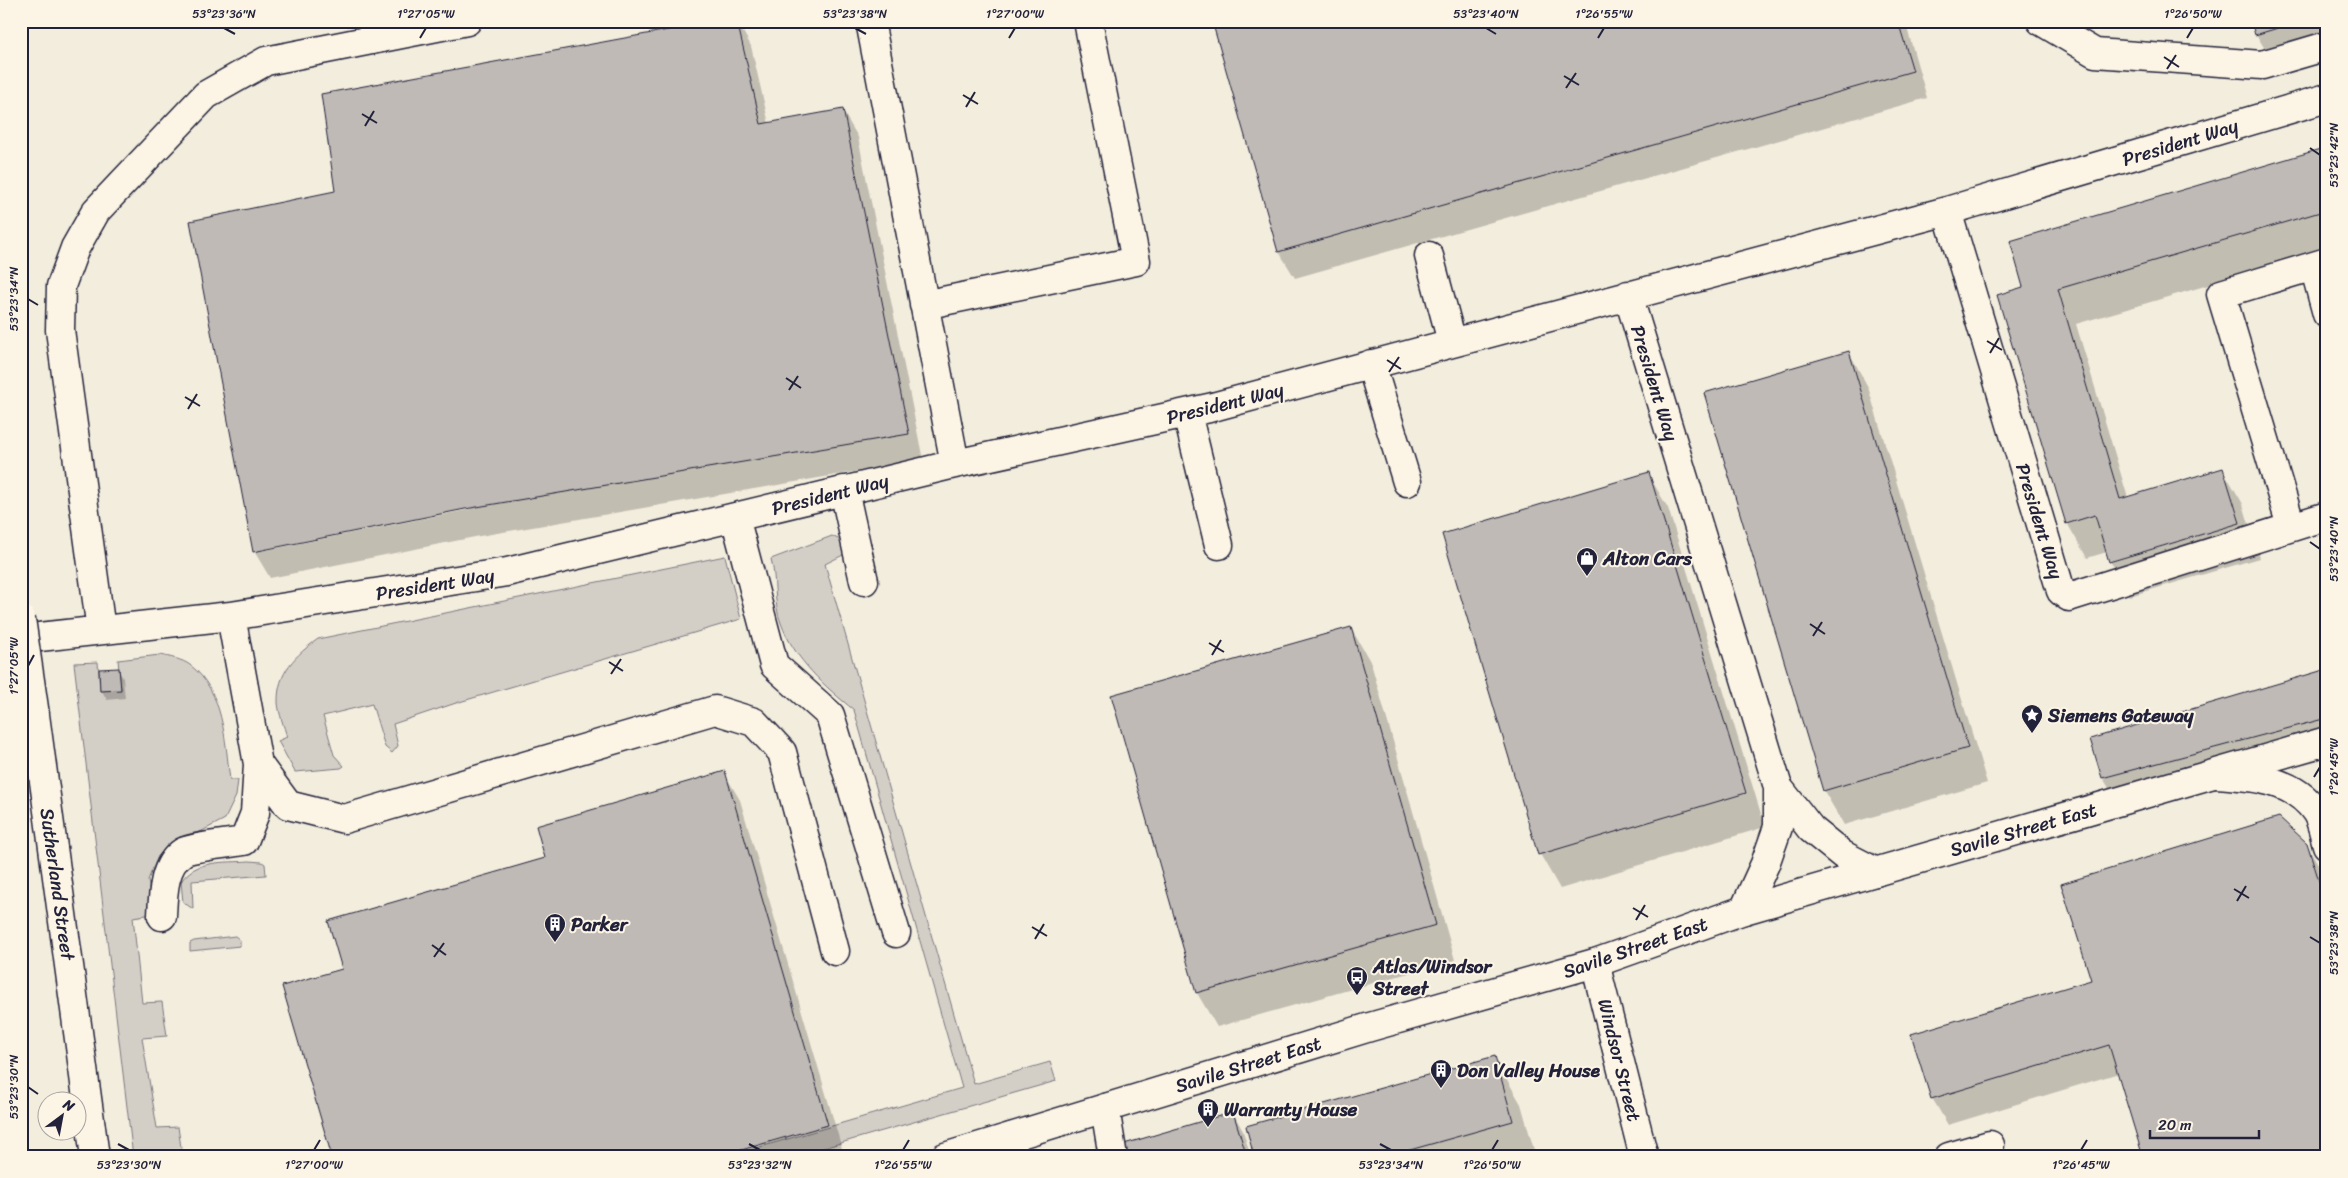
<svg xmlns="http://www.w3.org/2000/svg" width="2348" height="1178" font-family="Sriracha,sans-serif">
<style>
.green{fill:#d4cfc6;stroke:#7b7880}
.shadow{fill:#0003;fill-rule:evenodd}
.building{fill:#bfbab6;stroke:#22223b}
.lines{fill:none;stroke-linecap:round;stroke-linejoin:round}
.minor-casing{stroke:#22223b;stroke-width:31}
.major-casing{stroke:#22223b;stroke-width:31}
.minor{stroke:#fcf5e5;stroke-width:28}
.major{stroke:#fcf5e5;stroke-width:28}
.major-bridge-casing{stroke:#22223b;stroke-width:31;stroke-linecap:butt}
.major-bridge{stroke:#fcf5e5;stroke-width:28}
.ticks{fill:none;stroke:#22223b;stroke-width:2}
.labels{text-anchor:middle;stroke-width:4;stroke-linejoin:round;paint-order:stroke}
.street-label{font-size:19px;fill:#22223b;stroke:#fcf5e5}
.poi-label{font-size:19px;font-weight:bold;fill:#22223b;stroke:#fcf5e5;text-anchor:start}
.neatline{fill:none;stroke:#22223b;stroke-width:2}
.ticks-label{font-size:12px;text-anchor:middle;fill:#22223b}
</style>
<rect width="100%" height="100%" fill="#f3edde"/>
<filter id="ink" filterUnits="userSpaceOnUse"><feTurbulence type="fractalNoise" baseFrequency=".02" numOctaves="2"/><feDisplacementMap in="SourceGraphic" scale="10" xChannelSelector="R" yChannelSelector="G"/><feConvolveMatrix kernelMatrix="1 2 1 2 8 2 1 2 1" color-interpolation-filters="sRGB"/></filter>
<g filter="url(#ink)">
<!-- green -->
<path class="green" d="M 832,536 L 842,541 L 847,553 L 825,564 L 974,1084 L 1050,1062 L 1056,1081 L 792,1157 L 726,1157 L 962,1088 L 854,710 C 825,687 794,659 781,623 C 773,603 777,580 771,559 Z
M 725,556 L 741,619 L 456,703 L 393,724 L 398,746 L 392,753 L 385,747 L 372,704 L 323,716 L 334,755 L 344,766 L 341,768 L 295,772 L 278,741 L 287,737 C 284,726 279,714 278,703 C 277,672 296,655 318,639 Z
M 160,655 C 169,657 182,659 190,665 C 224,691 225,741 230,780 L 238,780 L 236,796 L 225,819 L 200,832 L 180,838 L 158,856 L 148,880 L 153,914 L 133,917 L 142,1003 L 162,1002 L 167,1036 L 142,1038 L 157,1128 L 178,1127 L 182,1154 L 165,1157 L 133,1157 L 74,663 L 98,662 L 100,691 L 121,689 L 118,660 Z
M 249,861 L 262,862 L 265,864 L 266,875 L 192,881 L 193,909 L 183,902 L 181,882 C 194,859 226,863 249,861 Z
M 235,936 L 240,940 L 240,946 L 190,951 L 190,943 L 194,941 Z"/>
<!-- shadow -->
<path class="shadow" d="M 737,21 L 751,46 L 769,124 L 842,110 L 858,137 L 923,460 L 480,536 L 270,578 L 254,551 L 336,192 ZM 470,507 L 471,509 L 262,551 L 262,549 Z
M 1213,21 L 1905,21 L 1927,98 L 1295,278 L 1279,252 Z
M 2252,21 L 2327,21 L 2327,45 L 2272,61 L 2256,34 Z
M 2327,148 L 2327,250 L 2076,324 L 2128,498 L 2223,470 L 2243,504 L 2259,558 L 2130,596 L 2110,561 L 2107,552 L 2087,558 L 2067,523 L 2025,288 Z
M 1849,352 L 1868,387 L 1987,783 L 1844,825 L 1824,791 Z
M 1648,474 L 1668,508 L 1765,827 L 1560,889 L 1540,854 Z
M 1351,628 L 1371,663 L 1455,960 L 1217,1027 L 1197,993 L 1112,695 Z
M 118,669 L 123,678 L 125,698 L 107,700 L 102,691 Z
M 2327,670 L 2327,758 L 2123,812 L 2103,778 Z
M 724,773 L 740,800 L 843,1152 L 825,1157 L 333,1157 L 344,970 L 547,858 Z
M 2306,843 L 2322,871 L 2327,886 L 2327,1157 L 2145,1157 L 2119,1073 L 1948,1125 L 1932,1098 L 2092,980 Z
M 1494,1057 L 1521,1104 L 1536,1157 L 1256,1157 Z
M 1233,1113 L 1243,1131 L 1251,1157 L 1129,1157 Z"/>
<!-- building -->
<path class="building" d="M 717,21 L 737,21 L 761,124 L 843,109 L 909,434 L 465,509 L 253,552 L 190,221 L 335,191 L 321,94 Z
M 1212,21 L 1898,21 L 1913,71 L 1278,252 Z
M 2251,21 L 2301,21 L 2255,35 Z
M 2327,147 L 2327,210 L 2058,289 L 2120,499 L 2223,468 L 2240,523 L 2109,562 L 2095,515 L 2066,524 L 1997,295 L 2023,287 L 2010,241 Z
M 1849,351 L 1968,748 L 1823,791 L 1704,393 Z
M 1649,472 L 1746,793 L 1538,855 L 1442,534 Z
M 1351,627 L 1436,925 L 1196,993 L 1111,695 Z
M 119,668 L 121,690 L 100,691 L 99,669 Z
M 2327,669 L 2327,718 L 2102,778 L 2090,739 Z
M 725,771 L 828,1125 L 717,1157 L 332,1157 L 282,986 L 342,969 L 328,921 L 545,858 L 536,826 Z
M 2279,817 L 2307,843 L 2327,906 L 2327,1151 L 2308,1157 L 2143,1157 L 2109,1045 L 1931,1099 L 1911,1034 L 2091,980 L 2061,884 Z
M 1495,1056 L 1513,1121 L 1385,1157 L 1254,1157 L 1246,1126 Z
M 1233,1112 L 1247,1157 L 1128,1157 L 1124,1144 Z"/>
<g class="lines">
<!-- minor casing -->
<g class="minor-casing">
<path id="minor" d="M 870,21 L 955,464
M 2041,21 L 2095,53 L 2262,65 L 2327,46
M 1947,211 L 2061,591 L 2069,597 L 2327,516
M 1429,256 L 1452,342
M 2314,266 L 2327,314
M 1628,295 L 1778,787 L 1778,827 L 1765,864 L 1744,910
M 924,305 L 1136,261 L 1088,21
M 1371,364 L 1407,482
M 1187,413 L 1219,545
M 844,490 L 864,581
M 735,517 L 774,665 L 830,715 L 896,933
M 2291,526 L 2221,294 L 2327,262
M 231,616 L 258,764 L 288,805 L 344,819 L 715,710 L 754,722 L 782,752 L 835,951
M 101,630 L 60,330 L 61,286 L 75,248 L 96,211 L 206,95 L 266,61 L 467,21
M 21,639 L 231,616 L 507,572 L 955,464 L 1209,408 L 1947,211 L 2327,98
M 2215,774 C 2251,776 2294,779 2316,812 C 2322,821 2324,835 2327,845
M 1778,787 L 1811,829 L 1843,855 L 1876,872
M 162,916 C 163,895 163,865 183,852 C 192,847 232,843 244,841 L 255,813 L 258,764
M 1595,963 L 1644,1157
M 1105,1108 L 1113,1157
M 1011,1137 L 1014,1157
M 1949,1157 L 1990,1145"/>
</g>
<!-- major casing -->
<g class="major-casing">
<path id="major" d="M 35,715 L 95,1157
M 945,1157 L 1370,1027 L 1595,963 L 1744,910 L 2327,741"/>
</g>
<!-- minor -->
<use href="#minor" class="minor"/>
<!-- major -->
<use href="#major" class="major"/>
<!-- major-bridge casing -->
<g class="major-bridge-casing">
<path id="major-bridge" d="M 21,619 L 35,715"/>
</g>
<!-- major-bridge -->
<use href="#major-bridge" class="major-bridge"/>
</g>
</g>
<!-- ticks -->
<path class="ticks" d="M 224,28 L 235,34M 855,28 L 866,34M 1486,28 L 1496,34M 420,38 L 426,28M 1009,38 L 1015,28M 1598,38 L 1604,28M 2187,38 L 2193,28M 2164,57 L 2179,67M 2167,69 L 2176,55M 1564,76 L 1579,85M 1566,88 L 1576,73M 963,95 L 978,104M 966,107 L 975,92M 362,114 L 377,123M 365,126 L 374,111M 2310,148 L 2320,155M 28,299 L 38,305M 1987,341 L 2002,350M 1990,353 L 1999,338M 1387,360 L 1401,369M 1389,372 L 1399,357M 786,378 L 801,388M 789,390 L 798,376M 185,397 L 200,406M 188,409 L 197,394M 2310,542 L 2320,549M 1810,624 L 1825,634M 1813,636 L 1822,622M 1209,643 L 1224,652M 1212,655 L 1221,640M 609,662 L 623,671M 28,666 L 34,655M 611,674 L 621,659M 2314,777 L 2320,767M 2234,889 L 2249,898M 2237,901 L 2246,886M 1633,908 L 1648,917M 1636,920 L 1645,905M 1032,927 L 1047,936M 2310,937 L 2320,943M 1035,939 L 1044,924M 432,945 L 446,955M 434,957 L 444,943M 28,1087 L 38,1094M 118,1144 L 129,1150M 749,1144 L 760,1150M 1380,1144 L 1391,1150M 314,1150 L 320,1140M 903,1150 L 909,1140M 1492,1150 L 1498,1140M 2081,1150 L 2087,1140"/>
<!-- icons -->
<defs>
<g id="shop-pin" transform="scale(1.125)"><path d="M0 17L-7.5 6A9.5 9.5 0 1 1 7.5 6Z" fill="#22223b" stroke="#fcf5e5"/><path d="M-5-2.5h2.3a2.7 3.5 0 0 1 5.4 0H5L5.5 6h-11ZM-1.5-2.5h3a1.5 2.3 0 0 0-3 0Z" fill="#fff"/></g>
<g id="sight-pin" transform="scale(1.125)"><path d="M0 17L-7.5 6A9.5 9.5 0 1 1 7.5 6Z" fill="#22223b" stroke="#fcf5e5"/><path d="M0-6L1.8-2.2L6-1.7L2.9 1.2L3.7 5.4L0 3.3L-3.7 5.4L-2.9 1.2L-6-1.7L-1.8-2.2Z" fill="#fff"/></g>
<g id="building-pin" transform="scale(1.125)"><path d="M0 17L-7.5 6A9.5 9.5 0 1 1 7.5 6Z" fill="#22223b" stroke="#fcf5e5"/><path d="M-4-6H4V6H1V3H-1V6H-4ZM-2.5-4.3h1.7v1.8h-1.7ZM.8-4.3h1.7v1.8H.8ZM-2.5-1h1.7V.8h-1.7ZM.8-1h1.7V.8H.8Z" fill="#fff"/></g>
<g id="bus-pin" transform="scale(1.125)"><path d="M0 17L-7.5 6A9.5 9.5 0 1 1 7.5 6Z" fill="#22223b" stroke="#fcf5e5"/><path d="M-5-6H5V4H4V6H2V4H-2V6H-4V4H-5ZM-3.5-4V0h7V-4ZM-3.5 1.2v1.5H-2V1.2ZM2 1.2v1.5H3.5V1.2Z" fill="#fff"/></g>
</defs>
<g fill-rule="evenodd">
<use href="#shop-pin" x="1587" y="558"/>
<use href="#sight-pin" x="2032" y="715"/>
<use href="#building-pin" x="555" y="924"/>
<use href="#bus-pin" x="1357" y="977"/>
<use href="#building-pin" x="1441" y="1070"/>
<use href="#building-pin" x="1208" y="1109"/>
</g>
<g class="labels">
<!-- street labels -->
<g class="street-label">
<text transform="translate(2180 142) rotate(-17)" y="7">President Way</text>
<text transform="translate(1655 383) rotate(73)" y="7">President Way</text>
<text transform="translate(1225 403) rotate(-14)" y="7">President Way</text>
<text transform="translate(830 494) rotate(-14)" y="7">President Way</text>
<text transform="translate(2040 521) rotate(73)" y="7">President Way</text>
<text transform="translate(435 584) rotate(-9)" y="7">President Way</text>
<text transform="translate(2023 829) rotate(-16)" y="7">Savile Street East</text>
<text transform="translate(58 884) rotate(82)" y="7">Sutherland Street</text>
<text transform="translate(1635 947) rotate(-19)" y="7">Savile Street East</text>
<text transform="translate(1620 1060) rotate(76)" y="7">Windsor Street</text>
<text transform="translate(1248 1064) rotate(-17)" y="7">Savile Street East</text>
</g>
<!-- poi labels -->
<g class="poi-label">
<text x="1603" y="565">Alton Cars</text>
<text x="2048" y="722">Siemens Gateway</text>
<text x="571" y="931">Parker</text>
<text x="1373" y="973">Atlas/Windsor<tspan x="1373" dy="22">Street</tspan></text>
<text x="1457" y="1077">Don Valley House</text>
<text x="1224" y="1116">Warranty House</text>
</g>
</g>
<!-- margin -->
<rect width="2348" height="1178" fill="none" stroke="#fcf5e5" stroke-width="55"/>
<!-- north arrow -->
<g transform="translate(62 1116) rotate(32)"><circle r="24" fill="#fcf5e5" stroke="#a5a1a1"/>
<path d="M0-4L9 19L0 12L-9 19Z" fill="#22223b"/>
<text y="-8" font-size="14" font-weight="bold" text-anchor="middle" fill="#22223b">N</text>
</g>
<!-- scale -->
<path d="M2150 1130v8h109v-8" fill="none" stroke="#22223b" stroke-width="2.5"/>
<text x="2158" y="1130" font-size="15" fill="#22223b" stroke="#fcf5e5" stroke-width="4" paint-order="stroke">20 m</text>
<rect x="28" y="28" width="2292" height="1122" class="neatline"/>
<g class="ticks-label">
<text x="224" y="18">53°23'36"N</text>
<text x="426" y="18">1°27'05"W</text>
<text x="855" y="18">53°23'38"N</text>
<text x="1015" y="18">1°27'00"W</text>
<text x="1486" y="18">53°23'40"N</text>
<text x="1604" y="18">1°26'55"W</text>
<text x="2193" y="18">1°26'50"W</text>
<text transform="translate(2334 155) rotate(-90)" y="4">53°23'42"N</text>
<text transform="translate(14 299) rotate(-90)" y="4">53°23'34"N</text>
<text transform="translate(2334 549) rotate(-90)" y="4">53°23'40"N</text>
<text transform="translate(14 666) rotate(-90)" y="4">1°27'05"W</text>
<text transform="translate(2334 767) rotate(-90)" y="4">1°26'45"W</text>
<text transform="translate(2334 943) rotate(-90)" y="4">53°23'38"N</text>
<text transform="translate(14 1087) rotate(-90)" y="4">53°23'30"N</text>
<text x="129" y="1169">53°23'30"N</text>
<text x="314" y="1169">1°27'00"W</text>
<text x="760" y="1169">53°23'32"N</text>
<text x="903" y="1169">1°26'55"W</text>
<text x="1391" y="1169">53°23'34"N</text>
<text x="1492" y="1169">1°26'50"W</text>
<text x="2081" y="1169">1°26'45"W</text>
</g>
</svg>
